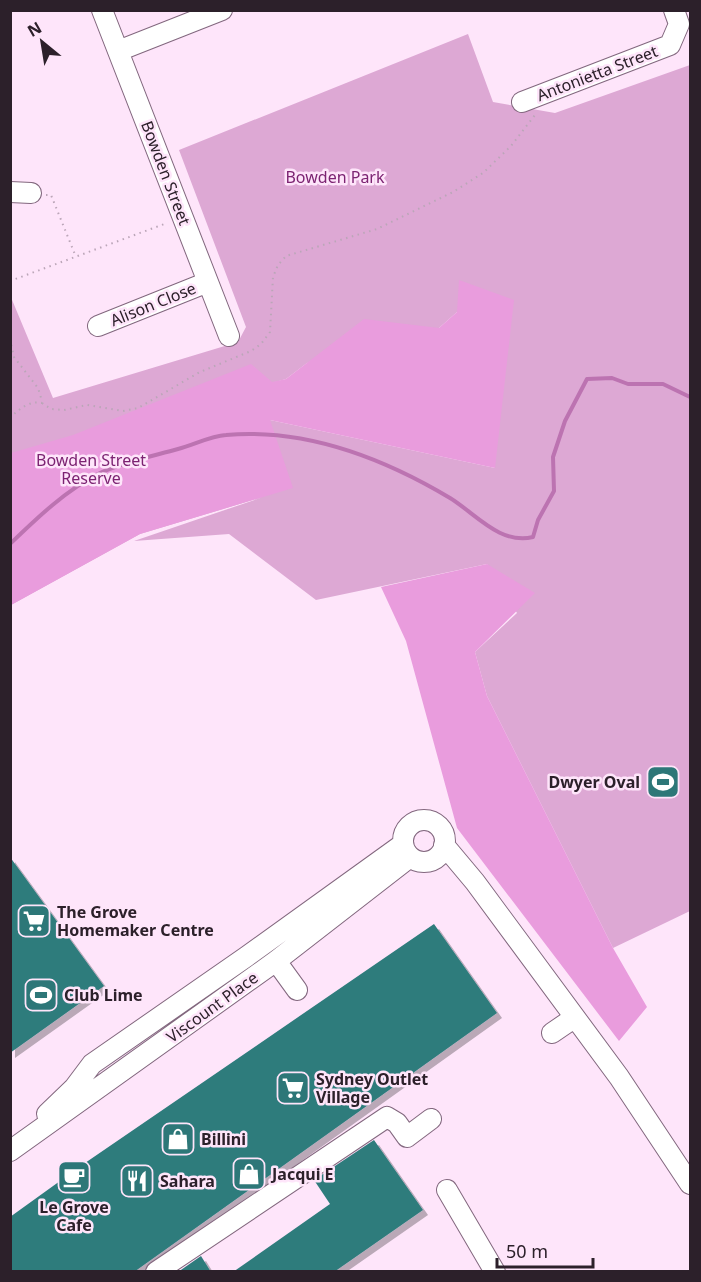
<svg xmlns="http://www.w3.org/2000/svg" width="701" height="1282" font-family="'Noto Sans',sans-serif">
<style>
.green{fill:#dda8d4;fill-rule:evenodd}
.forest{fill:#e99cdd}
.lines{fill:none;stroke-linecap:round;stroke-linejoin:round}
.stream{stroke:#bc73b1;stroke-width:4}
.building{fill:#2f7b7c;filter:url(#shadow)}
.minor-casing{stroke:#82677e;stroke-width:22}
.path{stroke:#bba6b8;stroke-width:2;stroke-dasharray:1.5 4.5;stroke-linecap:butt}
.minor{stroke:#fff;stroke-width:20}
.labels{text-anchor:middle;stroke-width:5;stroke-linejoin:round;paint-order:stroke}
.street-label{font-size:16px;fill:#2c202a;stroke:#fee5fa}
.park-label{font-size:16px;fill:#7c2372;stroke:#fee5fa}
.poi-label{font-size:16px;font-weight:bold;fill:#2c202a;stroke:#fee5fa;text-anchor:start}
</style>
<defs>
<filter id="shadow"><feDropShadow dx="5" dy="5" stdDeviation="0" flood-color="#0004"/></filter>
</defs>
<rect width="100%" height="100%" fill="#fee5fa"/>
<!-- green -->
<path class="green" d="M 468,34 L 493,102 L 555,113 L 690,65 L 690,911 L 613,948 L 487,696 L 475,652 L 517,613 L 487,564 L 316,600 L 229,534 L 134,541 L 263,497 L 140,534 L 11,605 L 10,295 L 53,398 L 238,342 L 246,327 L 179,150 ZM 457,312 L 495,468 L 270,420 L 251,365 L 272,383 L 286,379 L 307,363 L 439,328 Z"/>
<!-- forest -->
<path class="forest" d="M 459,280 L 514,300 L 495,468 L 270,420 L 293,488 L 140,534 L 11,605 L 11,453 L 73,435 L 251,364 L 272,382 L 286,379 L 364,319 L 439,328 L 457,312 Z
M 487,564 L 535,593 L 475,652 L 487,696 L 613,948 L 647,1007 L 619,1041 L 457,828 L 406,641 L 381,587 Z"/>
<g class="lines">
<!-- stream -->
<path class="stream" d="M 10,544 C 37,518 66,490 100,473 C 123,462 153,456 178,449 C 194,445 210,436 226,435 C 305,428 383,458 450,498 C 476,514 500,545 533,537 L 538,520 L 554,491 L 553,457 L 565,421 L 587,379 L 612,378 L 628,384 L 663,384 L 690,397"/>
</g>
<!-- building -->
<path class="building" d="M 10,857 L 104,986 L 10,1053 Z
M 434,924 L 497,1013 L 134,1272 L 10,1272 L 10,1217 L 85,1163 Z
M 374,1140 L 423,1210 L 334,1272 L 233,1272 L 330,1204 L 314,1180 Z
M 201,1256 L 211,1272 L 178,1272 Z"/>
<g class="lines">
<!-- minor casing -->
<g class="minor-casing">
<path id="minor" d="M 102,10 L 229,336
M 118,51 L 222,10
M 522,102 L 670,45 L 679,24 L 674,10
M 10,192 L 31,193
M 98,326 L 208,282
M403 841a21 21 0 1 1 42 0a21 21 0 1 1-42 0Z
M 444,845 L 475,882 L 619,1077 L 690,1184
M 276,961 L 297,990
M 552,1033 L 574,1018
M 47,1114 L 74,1088 L 92,1064 L 246,957 L 403,844
M 10,1151 L 276,961 L 410,857
M 447,1190 L 495,1272
M 156,1272 L 387,1117 L 397,1123 L 407,1137 L 431,1119"/>
</g>
<!-- path -->
<path class="path" d="M 46,195 L 51,195 L 76,257
M 10,281 L 167,223
M 10,339 L 14,357 L 38,388 L 42,401
M 42,403 L 51,409 L 64,410 L 87,405 L 123,411 L 138,408 L 200,372 L 251,351 L 261,344 L 270,332 L 273,277 L 278,265 L 286,256 L 377,229 L 453,192 L 483,173 L 511,146 L 535,115
M 10,418 C 19,409 30,400 42,403"/>
<!-- minor -->
<use href="#minor" class="minor"/>
</g>
<!-- icons -->
<defs>
<g id="stadium-square" transform="scale(1.725)"><rect x="-9" y="-9" width="18" height="18" rx="4" fill="#2d7778" stroke="#fee5fa"/><path d="M0-5a6.5 5 0 1 0 0 10a6.5 5 0 1 0 0-10ZM-3.5-1.8h7v3.6h-7Z" fill="#fff"/></g>
<g id="supermarket-square" transform="scale(1.725)"><rect x="-9" y="-9" width="18" height="18" rx="4" fill="#2d7778" stroke="#fee5fa"/><path d="M-6-5.5h2.5l.6 2H6L4.5 2H-2.5L-4.4-4H-6ZM-1.5 3.2a1.3 1.3 0 1 0 .1 0ZM3 3.2a1.3 1.3 0 1 0 .1 0Z" fill="#fff"/></g>
<g id="shop-square" transform="scale(1.725)"><rect x="-9" y="-9" width="18" height="18" rx="4" fill="#2d7778" stroke="#fee5fa"/><path d="M-5-2.5h2.3a2.7 3.5 0 0 1 5.4 0H5L5.5 6h-11ZM-1.5-2.5h3a1.5 2.3 0 0 0-3 0Z" fill="#fff"/></g>
<g id="cafe-square" transform="scale(1.725)"><rect x="-9" y="-9" width="18" height="18" rx="4" fill="#2d7778" stroke="#fee5fa"/><path d="M-5.5-4.5H6V0H3Q3 3.5 0 3.5H-2.5Q-5.5 3.5-5.5 0ZM3-3.2v2h1.7v-2ZM-6 4.5H4V6H-6Z" fill="#fff"/></g>
<g id="restaurant-square" transform="scale(1.725)"><rect x="-9" y="-9" width="18" height="18" rx="4" fill="#2d7778" stroke="#fee5fa"/><path d="M-5-6h1v4h1v-4h1v4h1v-4h1v5L-1.5 .5V6h-2V.5L-5-1ZM5-6V6H3V1.5H1.5Q1.5-4 5-6Z" fill="#fff"/></g>
</defs>
<g fill-rule="evenodd">
<use href="#stadium-square" x="663" y="782"/>
<use href="#supermarket-square" x="34" y="921"/>
<use href="#stadium-square" x="41" y="995"/>
<use href="#supermarket-square" x="293" y="1088"/>
<use href="#shop-square" x="178" y="1139"/>
<use href="#shop-square" x="249" y="1174"/>
<use href="#cafe-square" x="74" y="1177"/>
<use href="#restaurant-square" x="137" y="1181"/>
</g>
<g class="labels">
<!-- street labels -->
<g class="street-label">
<text transform="translate(597 73) rotate(-21)" y="6">Antonietta Street</text>
<text transform="translate(166 173) rotate(69)" y="6">Bowden Street</text>
<text transform="translate(153 304) rotate(-22)" y="6">Alison Close</text>
<text transform="translate(212 1007) rotate(-36)" y="6">Viscount Place</text>
</g>
<!-- park labels -->
<g class="park-label">
<text x="335" y="183">Bowden Park</text>
<text x="91" y="466">Bowden Street<tspan x="91" dy="18">Reserve</tspan></text>
</g>
<!-- poi labels -->
<g class="poi-label">
<text x="640" y="788" text-anchor="end">Dwyer Oval</text>
<text x="57" y="918">The Grove<tspan x="57" dy="18">Homemaker Centre</tspan></text>
<text x="64" y="1001">Club Lime</text>
<text x="316" y="1085">Sydney Outlet<tspan x="316" dy="18">Village</tspan></text>
<text x="201" y="1145">Billini</text>
<text x="272" y="1180">Jacqui E</text>
<text x="160" y="1187">Sahara</text>
<text x="74" y="1213" text-anchor="middle">Le Grove<tspan x="74" dy="18">Cafe</tspan></text>
</g>
</g>
<!-- border -->
<rect width="701" height="1282" fill="none" stroke="#2c202a" stroke-width="24"/>
<!-- north arrow -->
<g transform="translate(42 42) rotate(330)" stroke="#fee5fa" stroke-width="4.5" paint-order="stroke">
<path d="M0-4.5L10 22L0 15L-10 22Z" fill="#2c202a"/>
<text y="-9" font-size="16" font-weight="bold" text-anchor="middle" fill="#2c202a">N</text>
</g>
<!-- scale -->
<path d="M497 1258v9h96v-9" fill="none" stroke="#2c202a" stroke-width="3"/>
<text x="506" y="1258" font-size="18" fill="#2c202a" stroke="#fee5fa" stroke-width="4.5" paint-order="stroke">50 m</text>
</svg>
